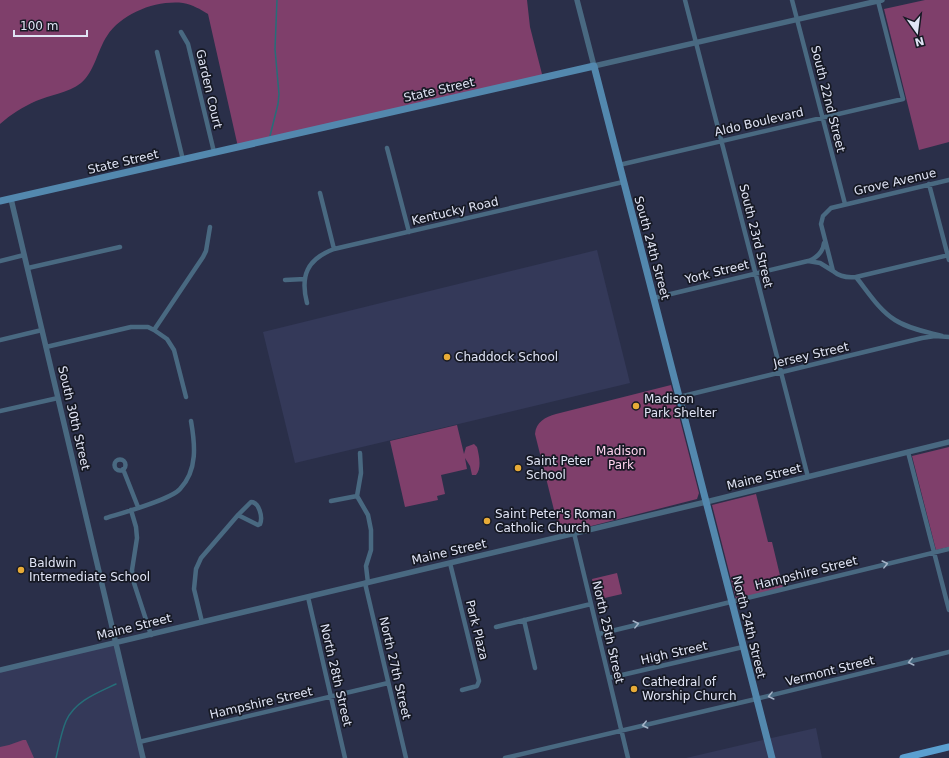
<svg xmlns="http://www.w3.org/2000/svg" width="949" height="758" font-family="'DejaVu Sans',sans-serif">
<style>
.built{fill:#343959}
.green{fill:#7f3f6b}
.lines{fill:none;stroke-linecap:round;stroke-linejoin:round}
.stream{stroke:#266e79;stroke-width:1.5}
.minor{stroke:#496981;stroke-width:4.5}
.tertiary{stroke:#496981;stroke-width:5.5}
.secondary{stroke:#5388ae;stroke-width:7}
.primary{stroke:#5a9fd0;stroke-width:7}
.oneway{stroke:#a4b3c7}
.poi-dot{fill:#e8ab37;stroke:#161924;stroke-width:1.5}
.labels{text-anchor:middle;stroke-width:3.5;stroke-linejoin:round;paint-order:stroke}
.street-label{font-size:12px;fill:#e0e4f5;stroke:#161924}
.poi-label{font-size:12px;fill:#e0e4f5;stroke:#161924;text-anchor:start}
.park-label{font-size:12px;fill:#fed3ee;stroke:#161924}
</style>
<rect width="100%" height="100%" fill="#2a2f49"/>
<!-- built -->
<path class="built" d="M 597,250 L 630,383 L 295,463 L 263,332 Z
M 116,641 L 143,758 L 0,758 L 0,668 Z
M 816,728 L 822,758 L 686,758 L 767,739 Z"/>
<!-- green -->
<path class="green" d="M 0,0 L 527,0 L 530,27 L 543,78 L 238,147 L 208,14 C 200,9 193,5 183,3 C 156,0 122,13 107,36 C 97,51 95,71 81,83 C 68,93 50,95 36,101 C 23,107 11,114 0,124 Z
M 925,0 L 949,0 L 949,142 L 919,150 L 884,9 Z
M 671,385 L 699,493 L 697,499 L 560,534 L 535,434 C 536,422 545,417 556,414 Z
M 457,425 L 464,454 L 466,447 L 474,444 L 477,447 C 479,455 482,468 476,475 L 472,475 L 470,466 L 465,458 L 467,469 L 441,475 L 445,494 L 437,496 L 438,500 L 405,507 L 390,441 Z
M 949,447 L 949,547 L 936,550 L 912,456 Z
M 756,494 L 768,542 L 772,542 L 783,588 L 736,599 L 712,505 Z
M 617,573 L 622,594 L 596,600 L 592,579 Z
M 23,740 L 26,740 L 34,758 L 0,758 L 0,747 L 9,745 Z"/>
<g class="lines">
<!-- stream -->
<path class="stream" d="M 270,136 L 278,104 L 279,94 L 275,49 L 277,0
M 56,758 C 59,746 61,733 66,721 C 75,701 97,693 116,684"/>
<!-- minor -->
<path class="minor" d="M 685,0 L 808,477
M 792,0 L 845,204
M 181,32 L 188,44 L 214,152
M 157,52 L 183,160
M 387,148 L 409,232
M 619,165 L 903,99 L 878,1
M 929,184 L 949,260
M 320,193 L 334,249
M 0,261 L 24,255
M 809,261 C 818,257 823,252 824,243
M 28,268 L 120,247
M 856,277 L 949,255
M 285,280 L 305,279
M 654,298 L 808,261 L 820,263 L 833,271
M 307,303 C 300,276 307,259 334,249 L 623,182
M 154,330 L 203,257 L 206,251 L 210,227
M 942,336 C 927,332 909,329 895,320 C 879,310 868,292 856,277 C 847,278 840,277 833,271 L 821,224 L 823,216 L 831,208 L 949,180
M 0,340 L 42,330
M 46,347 L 131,327 L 148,327 L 154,330 L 167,339 L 174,350 L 186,397
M 679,397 L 922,338 L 935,336 L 949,337
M 0,411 L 58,398
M 908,452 L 949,610
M 360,453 L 361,473 L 357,496 L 368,515 L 371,530 L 371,550 L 366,566 L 368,583
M114.5 465a5.5 5.5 0 1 1 11 0a5.5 5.5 0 1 1-11 0Z
M 123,469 L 138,507
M 331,501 L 357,496
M 251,502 C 259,502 263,517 260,524 L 258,525 L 238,515 Z
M 131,510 L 136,527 L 137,538 L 132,570 L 133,580 L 151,635
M 106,518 C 122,513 170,500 180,489 C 198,470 195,444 191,421
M 574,533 L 628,758
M 450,563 L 479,681 L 477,686 L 462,690
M 365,583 L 406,758
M 308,597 L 345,758
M 524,620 L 535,668
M 202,622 L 194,589 L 196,569 L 201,558 L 238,515
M 496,627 L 591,604
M 599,634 L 949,549
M 609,678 L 743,647
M 139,742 L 388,683
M 505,758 L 756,699 L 949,652"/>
<!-- tertiary -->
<path class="tertiary" d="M 577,0 L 594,66 L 882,0
M 11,199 L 143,758
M 0,670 L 706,502 L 949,442"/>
<!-- secondary -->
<path class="secondary" d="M 0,201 L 594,66 L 772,758"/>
<!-- primary -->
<path class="primary" d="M 903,758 L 949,747"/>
</g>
<!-- one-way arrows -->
<defs><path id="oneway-chevron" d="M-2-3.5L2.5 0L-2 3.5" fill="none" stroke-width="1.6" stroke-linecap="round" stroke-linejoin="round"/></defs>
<g class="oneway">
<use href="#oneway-chevron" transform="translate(885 564) rotate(-14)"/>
<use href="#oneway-chevron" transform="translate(636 624) rotate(-14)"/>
<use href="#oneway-chevron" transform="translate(911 662) rotate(166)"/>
<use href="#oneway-chevron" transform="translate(771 696) rotate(166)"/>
<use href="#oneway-chevron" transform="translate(645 725) rotate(167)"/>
</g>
<!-- markers -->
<g class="poi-dot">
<circle cx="447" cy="357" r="4"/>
<circle cx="636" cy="406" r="4"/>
<circle cx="518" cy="468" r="4"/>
<circle cx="487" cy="521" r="4"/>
<circle cx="21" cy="570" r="4"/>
<circle cx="634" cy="689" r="4"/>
</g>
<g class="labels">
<!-- street labels -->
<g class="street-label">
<text transform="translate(209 89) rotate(77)" y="4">Garden Court</text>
<text transform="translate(439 90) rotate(-13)" y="4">State Street</text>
<text transform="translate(828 99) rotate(76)" y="4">South 22nd Street</text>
<text transform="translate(759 122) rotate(-13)" y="4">Aldo Boulevard</text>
<text transform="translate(123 162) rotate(-13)" y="4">State Street</text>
<text transform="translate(895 182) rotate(-13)" y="4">Grove Avenue</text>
<text transform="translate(455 211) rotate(-13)" y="4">Kentucky Road</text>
<text transform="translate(756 236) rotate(76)" y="4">South 23rd Street</text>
<text transform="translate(652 248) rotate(75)" y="4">South 24th Street</text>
<text transform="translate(717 272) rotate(-14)" y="4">York Street</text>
<text transform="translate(811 355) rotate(-13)" y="4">Jersey Street</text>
<text transform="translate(74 418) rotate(77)" y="4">South 30th Street</text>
<text transform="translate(764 477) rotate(-14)" y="4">Maine Street</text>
<text transform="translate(449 552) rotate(-13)" y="4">Maine Street</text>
<text transform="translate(806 573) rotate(-14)" y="4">Hampshire Street</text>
<text transform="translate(134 627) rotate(-14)" y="4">Maine Street</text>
<text transform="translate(749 627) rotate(76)" y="4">North 24th Street</text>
<text transform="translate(477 630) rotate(76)" y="4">Park Plaza</text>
<text transform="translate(608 632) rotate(77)" y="4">North 25th Street</text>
<text transform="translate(674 653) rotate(-13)" y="4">High Street</text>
<text transform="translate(395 668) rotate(77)" y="4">North 27th Street</text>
<text transform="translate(830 671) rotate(-14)" y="4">Vermont Street</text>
<text transform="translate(336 675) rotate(77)" y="4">North 28th Street</text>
<text transform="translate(261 703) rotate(-13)" y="4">Hampshire Street</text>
</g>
<!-- poi labels -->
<g class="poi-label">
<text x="455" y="361">Chaddock School</text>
<text x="644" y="403">Madison<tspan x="644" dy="14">Park Shelter</tspan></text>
<text x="526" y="465">Saint Peter<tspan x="526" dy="14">School</tspan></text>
<text x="495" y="518">Saint Peter's Roman<tspan x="495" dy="14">Catholic Church</tspan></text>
<text x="29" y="567">Baldwin<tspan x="29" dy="14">Intermediate School</tspan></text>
<text x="642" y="686">Cathedral of<tspan x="642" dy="14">Worship Church</tspan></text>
</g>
<!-- park labels -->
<g class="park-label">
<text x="621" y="455">Madison<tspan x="621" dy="14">Park</tspan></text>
</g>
</g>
<!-- north arrow -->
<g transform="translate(917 32) rotate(166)" stroke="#161924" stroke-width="3" paint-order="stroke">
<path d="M0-3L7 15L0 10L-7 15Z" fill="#e0e4f5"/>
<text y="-6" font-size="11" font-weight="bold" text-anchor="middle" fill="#e0e4f5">N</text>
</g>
<!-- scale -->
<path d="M14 30v6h73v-6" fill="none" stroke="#e0e4f5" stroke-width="2"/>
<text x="20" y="30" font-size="12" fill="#e0e4f5" stroke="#161924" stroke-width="3" paint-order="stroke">100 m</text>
</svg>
